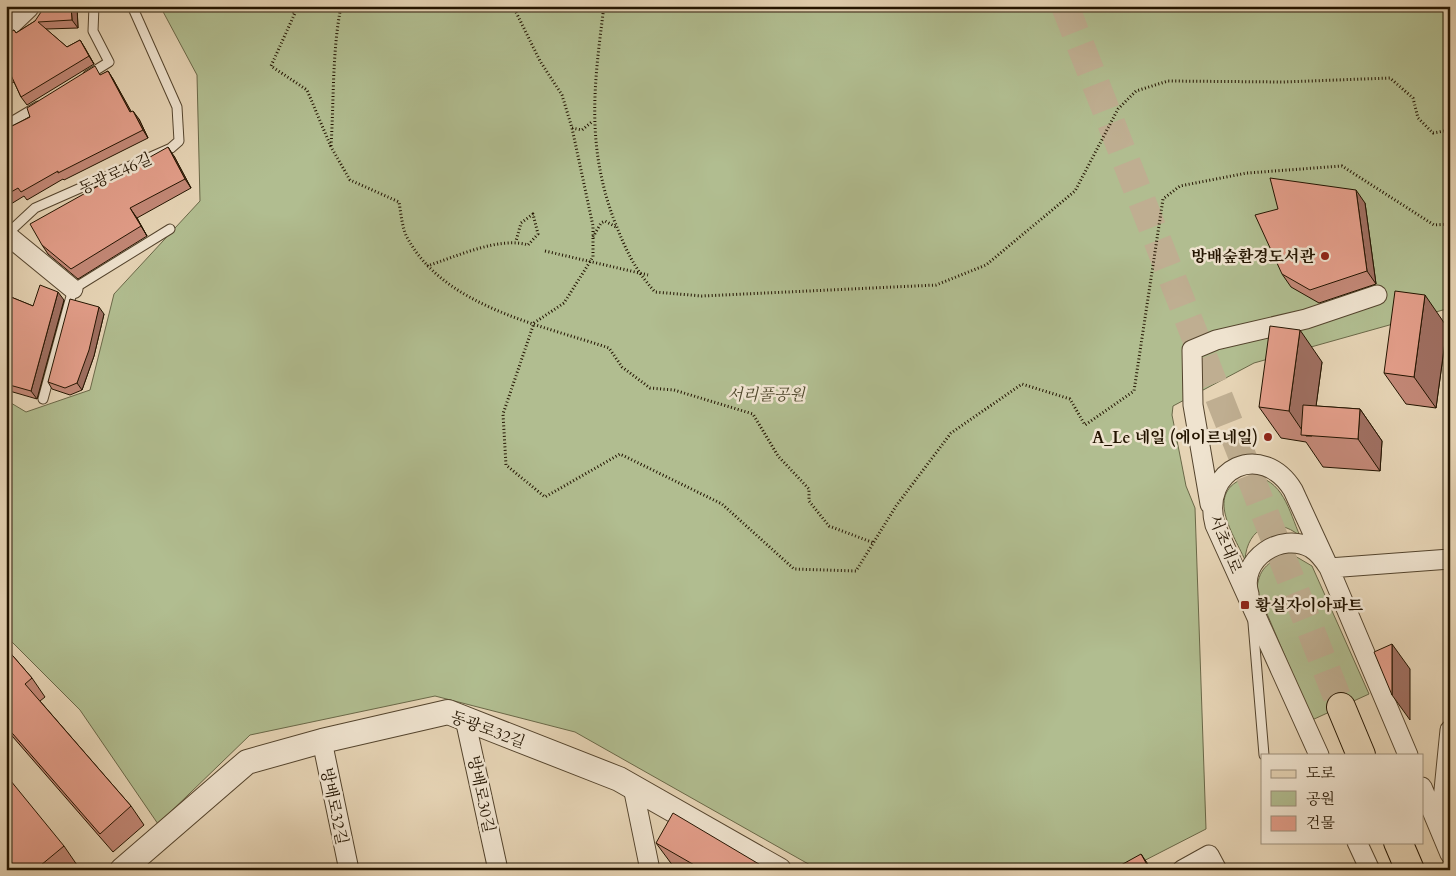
<svg xmlns="http://www.w3.org/2000/svg" width="1456" height="876" font-family="Cardo,'Noto Serif KR',serif">
<style>
.green{fill:#b1bd90;stroke:#6a6848}
.lines{fill:none;stroke-linecap:round;stroke-linejoin:round}
.primary-tunnel{stroke:#bfae91;stroke-width:28;stroke-dasharray:28 14;stroke-linecap:butt}
.service-casing{stroke:#54442d;stroke-width:11}
.minor-casing{stroke:#54442d;stroke-width:21}
.tertiary-casing{stroke:#54442d;stroke-width:26}
.primary-casing{stroke:#231400;stroke-width:30}
.path{stroke:#231400;stroke-width:3;stroke-dasharray:1 2.5;stroke-linecap:butt}
.service{stroke:#efe3cf;stroke-width:9}
.minor{stroke:#efe3cf;stroke-width:19}
.tertiary{stroke:#efe3cf;stroke-width:24}
.primary{stroke:#e6d4b5;stroke-width:28}
.wall{fill:#c38877;stroke:#231400}
.shaded-wall{fill:#9f6f61;stroke:#231400}
.building{fill:#e39e8a;stroke:#231400}
.poi-dot{fill:#8f2418;stroke:#efe3cf;stroke-width:2}
.labels{text-anchor:middle;stroke-width:5;stroke-linejoin:round;paint-order:stroke}
.street-label{font-size:16px;fill:#231400;stroke:#efe3cf}
.poi-label{font-size:16px;font-weight:bold;fill:#231400;stroke:#efe3cf;text-anchor:end}
.park-label{font-size:16px;font-style:italic;fill:#4e472b;stroke:#efe3cf}
</style>
<rect width="100%" height="100%" fill="#e6d4b5"/>
<filter id="stains"><feTurbulence type="fractalNoise" baseFrequency=".004" numOctaves="4"/><feColorMatrix values="0 0 0 0 .2 0 0 0 0 .09 0 0 0 0 .02 0 0 0 .5 -.17"/></filter>
<radialGradient id="worn" r=".72"><stop offset=".6" stop-color="#630" stop-opacity="0"/><stop offset="1" stop-color="#630" stop-opacity=".3"/></radialGradient>
<!-- green -->
<path class="green" d="M 160,6 L 1450,6 L 1450,308 L 1254,363 L 1173,406 L 1172,415 L 1186,486 L 1195,508 L 1206,829 L 1126,870 L 819,870 L 575,732 L 435,696 L 250,735 L 158,824 L 80,710 L 6,636 L 6,400 L 26,412 L 90,390 L 114,294 L 200,201 L 197,75 Z
M 1251,476 C 1283,478 1289,511 1300,536 C 1275,515 1247,527 1245,560 C 1232,531 1202,489 1251,476 Z
M 1286,556 L 1295,556 L 1312,566 L 1369,694 L 1312,720 L 1257,590 C 1258,571 1267,561 1286,556 Z"/>
<g class="lines">
<!-- primary-tunnel -->
<path class="primary-tunnel" d="M 1065,6 L 1341,707"/>
<!-- service casing -->
<g class="service-casing">
<path id="service" d="M 88,75 L 109,62 L 93,31 L 94,6
M 6,125 L 38,106
M 6,235 L 35,208 L 171,148 L 179,141 L 177,107 L 132,6
M 43,399 L 73,289 L 170,229
M 1253,623 L 1264,755"/>
</g>
<!-- minor casing -->
<g class="minor-casing">
<path id="minor" d="M 6,234 L 73,289
M 1210,504 L 1193,405 L 1192,350 L 1216,340 L 1306,319 L 1377,295
M 1249,594 C 1238,559 1282,531 1311,548 C 1319,553 1324,560 1329,568 L 1450,559
M 465,719 L 498,870
M 322,741 L 349,870
M 1319,755 L 1215,525 C 1200,468 1262,440 1293,490 L 1329,568 L 1408,755
M 633,787 L 650,870
M 1422,787 L 1450,854
M 1440,830 L 1450,730
M 1357,842 L 1370,870
M 1182,870 L 1209,855 L 1217,870"/>
</g>
<!-- tertiary casing -->
<g class="tertiary-casing">
<path id="tertiary" d="M 6,26 L 27,6
M 122,870 L 247,762 L 322,741 L 448,712 L 619,779 L 779,870"/>
</g>
<!-- primary casing -->
<g class="primary-casing">
<path id="primary" d="M 1341,707 L 1361,755
M 1398,842 L 1410,870"/>
</g>
<!-- path -->
<path class="path" d="M 284,6 L 295,13 L 271,66 L 307,90 L 331,147 L 350,180 L 399,202 C 401,213 402,229 408,239 C 445,307 541,325 609,348 L 622,367 L 650,388 L 674,390 L 753,414 L 778,456 L 809,489 L 809,501 L 829,526 L 874,543
M 513,6 L 540,61 L 562,95 L 572,128 L 593,226 L 593,257 L 564,303 L 534,323 L 503,414 L 506,465 L 545,497 L 620,454 L 722,504 L 794,569 L 856,571 L 896,506 L 951,433 L 1022,384 L 1070,399 L 1085,425 L 1134,391 L 1163,199 L 1180,186 L 1247,173 L 1342,166 L 1434,225 L 1450,224
M 604,6 C 594,84 586,144 614,220 C 626,250 633,267 655,292 L 702,296 L 936,285 L 986,265 L 1075,191 L 1118,109 L 1136,91 L 1168,81 L 1283,82 L 1390,78 L 1413,98 L 1418,118 L 1433,133 L 1450,130
M 572,128 L 582,130 L 593,121
M 331,146 C 334,99 332,53 341,6
M 593,237 L 601,223 L 605,221 L 616,227
M 545,251 L 648,275
M 427,266 C 455,257 500,236 528,245 L 538,234 L 533,214 L 521,223 L 516,241"/>
<!-- service -->
<use href="#service" class="service"/>
<!-- minor -->
<use href="#minor" class="minor"/>
<!-- tertiary -->
<use href="#tertiary" class="tertiary"/>
<!-- primary -->
<use href="#primary" class="primary"/>
</g>
<!-- wall -->
<path class="wall" d="M 77,6 L 78,28 L 46,29 L 67,47 L 80,40 L 94,64 L 27,105 L 21,97 L 14,82 L 6,86 L 6,34 L 14,30 L 16,33 L 35,21 Z
M 108,71 L 113,79 L 131,112 L 139,119 L 148,138 L 64,180 L 63,179 L 27,200 L 24,196 L 6,207 L 6,129 L 30,117 Z
M 174,156 L 191,188 L 137,218 L 147,236 L 78,279 L 48,254 L 42,245 Z
M 1365,203 L 1376,284 L 1319,303 L 1291,287 L 1282,274 Z
M 6,295 L 33,306 L 64,300 L 37,399 L 6,390 Z
M 104,314 L 94,356 L 82,390 L 70,395 L 52,389 L 48,382 Z
M 1447,327 L 1436,408 L 1406,404 L 1384,373 Z
M 1322,362 L 1316,406 L 1360,409 L 1382,441 L 1380,471 L 1323,467 L 1306,442 L 1281,438 L 1259,407 Z
M 6,648 L 32,678 L 45,697 L 40,701 L 131,806 L 144,825 L 113,852 L 6,729 L 6,693 L 9,690 L 6,687 Z
M 656,843 L 769,870 L 676,870 Z
M 64,846 L 77,865 L 71,870 L 6,870 Z"/>
<!-- shaded-wall -->
<path class="shaded-wall" d="M 71,6 L 77,6 L 78,28 L 72,20 Z
M 80,40 L 85,48 L 94,64 L 89,56 Z
M 108,71 L 113,79 L 136,120 L 130,112 Z
M 133,111 L 139,119 L 148,138 L 143,130 Z
M 168,147 L 174,156 L 191,188 L 185,179 Z
M 1356,190 L 1365,203 L 1376,284 L 1367,271 Z
M 130,208 L 137,218 L 147,236 L 141,226 Z
M 58,292 L 64,300 L 37,399 L 31,391 Z
M 1425,295 L 1447,327 L 1436,408 L 1414,377 Z
M 99,307 L 104,314 L 94,356 L 82,390 L 77,383 Z
M 1300,330 L 1322,362 L 1312,436 L 1306,436 L 1289,411 Z
M 1360,409 L 1382,441 L 1380,471 L 1358,439 Z
M 1392,644 L 1410,669 L 1410,720 L 1392,695 Z
M 1141,854 L 1152,870 L 1150,870 Z"/>
<!-- building -->
<path class="building" d="M 45,6 L 71,6 L 72,20 L 38,22 L 67,47 L 80,40 L 89,56 L 21,97 L 10,73 L 6,75 L 6,34 L 14,30 L 16,33 L 35,21 Z
M 95,66 L 100,75 L 108,71 L 130,112 L 133,111 L 143,130 L 58,173 L 58,171 L 21,192 L 18,188 L 6,195 L 6,129 L 30,117 L 27,108 Z
M 168,147 L 185,179 L 130,208 L 141,226 L 71,269 L 42,245 L 30,224 Z
M 1270,178 L 1356,190 L 1367,271 L 1310,290 L 1282,274 L 1255,215 L 1278,209 Z
M 40,285 L 58,292 L 31,391 L 6,384 L 6,295 L 33,306 Z
M 1395,291 L 1425,295 L 1414,377 L 1384,373 Z
M 70,299 L 99,307 L 89,350 L 77,383 L 65,388 L 48,382 Z
M 1270,326 L 1300,330 L 1289,411 L 1259,407 Z
M 1303,405 L 1360,409 L 1358,439 L 1301,435 Z
M 1392,644 L 1392,695 L 1374,652 Z
M 6,648 L 32,678 L 25,684 L 131,806 L 100,834 L 6,726 L 6,693 L 11,689 L 6,683 Z
M 6,775 L 64,846 L 35,870 L 32,870 L 28,865 L 22,870 L 6,870 Z
M 673,813 L 769,870 L 703,870 L 656,843 Z
M 1141,854 L 1150,870 L 1112,870 Z
M 1171,865 L 1174,870 L 1163,870 Z"/>
<!-- markers -->
<g class="poi-dot">
<circle cx="1325" cy="256" r="5"/>
<circle cx="1268" cy="437" r="5"/>
<rect x="1240" y="600" width="10" height="10" rx="2.5"/>
</g>
<g class="labels">
<!-- street labels -->
<g class="street-label">
<text transform="translate(115 173) rotate(-24)" y="6">동광로46길</text>
<text transform="translate(1226 544) rotate(68)" y="6">서초대로</text>
<text transform="translate(488 729) rotate(20)" y="6">동광로32길</text>
<text transform="translate(482 794) rotate(78)" y="6">방배로30길</text>
<text transform="translate(335 806) rotate(78)" y="6">방배로32길</text>
</g>
<!-- poi labels -->
<g class="poi-label">
<text x="1315" y="262">방배숲환경도서관</text>
<text x="1258" y="443">A_Le 네일 (에이르네일)</text>
<text x="1255" y="611" text-anchor="start">황실자이아파트</text>
</g>
<!-- park labels -->
<g class="park-label">
<text x="766" y="400">서리풀공원</text>
</g>
</g>
<!-- margin -->
<rect width="1456" height="876" fill="none" stroke="#e6d4b5" stroke-width="25"/>
<rect x="8" y="8" width="1441" height="861" fill="none" stroke="#231400" stroke-width="2.5"/>
<rect x="12" y="12" width="1431" height="851" fill="none" stroke="#231400"/>
<!-- legend -->
<rect x="1261" y="754" width="162" height="90" fill="#efe3cf" stroke="#9d907c"/>
<rect x="1271" y="770" width="25" height="8" fill="#e6d4b5" stroke="#9d907c"/>
<text x="1306" y="778" font-size="15" fill="#231400">도로</text>
<rect x="1271" y="791" width="25" height="15" fill="#b1bd90" stroke="#9d907c"/>
<text x="1306" y="804" font-size="15" fill="#231400">공원</text>
<rect x="1271" y="816" width="25" height="15" fill="#e39e8a" stroke="#9d907c"/>
<text x="1306" y="828" font-size="15" fill="#231400">건물</text>
<rect width="100%" height="100%" filter="url(#stains)"/>
<rect width="100%" height="100%" fill="url(#worn)"/>
</svg>
